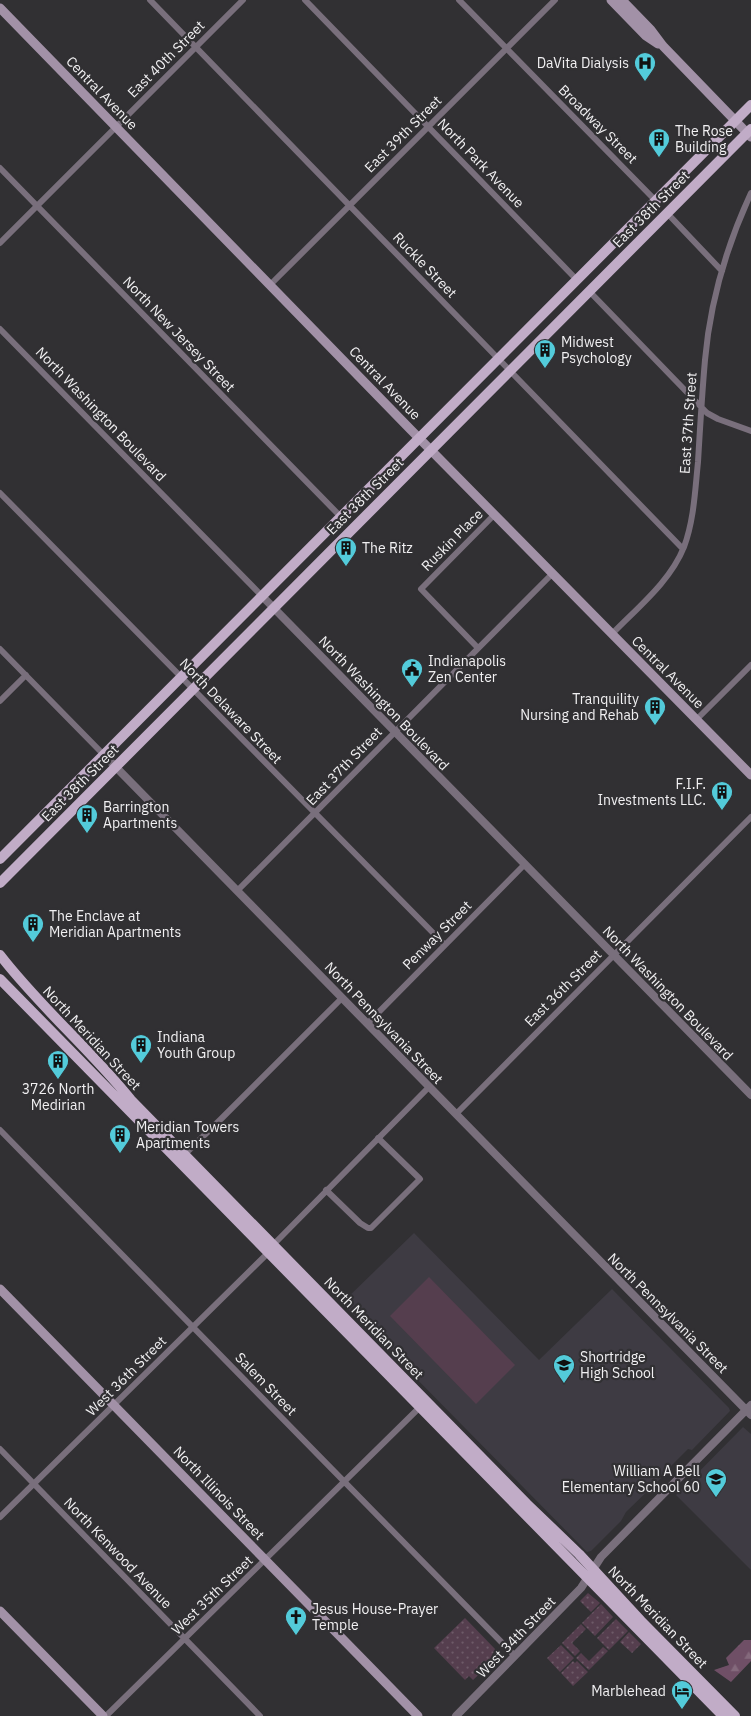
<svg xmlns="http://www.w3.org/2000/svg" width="751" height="1716" font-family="'IBM Plex Sans',sans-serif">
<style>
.built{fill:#3e3b43}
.grass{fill:url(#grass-dots)}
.forest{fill:url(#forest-firs)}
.park{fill:#553e4e}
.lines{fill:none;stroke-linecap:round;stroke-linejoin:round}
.minor{stroke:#796f7c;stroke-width:6}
.tertiary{stroke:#796f7c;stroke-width:8}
.secondary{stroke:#a291a7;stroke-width:9}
.primary{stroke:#c1acc7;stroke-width:10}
.labels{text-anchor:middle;stroke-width:4.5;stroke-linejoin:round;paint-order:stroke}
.street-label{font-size:14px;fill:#f1f0f2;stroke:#313033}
.poi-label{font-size:14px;fill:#f1f0f2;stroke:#313033;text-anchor:start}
</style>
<defs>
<pattern id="grass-dots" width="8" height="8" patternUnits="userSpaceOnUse" patternTransform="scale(1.25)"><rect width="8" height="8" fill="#553e4e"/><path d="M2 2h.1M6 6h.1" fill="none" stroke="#6e5a68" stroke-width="1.8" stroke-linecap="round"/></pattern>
<pattern id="forest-firs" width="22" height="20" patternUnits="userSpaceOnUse" patternTransform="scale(1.25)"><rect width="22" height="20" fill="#6f4f66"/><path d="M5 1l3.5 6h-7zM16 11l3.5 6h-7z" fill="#84697c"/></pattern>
</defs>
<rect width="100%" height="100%" fill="#313033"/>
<!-- built -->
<path class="built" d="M 414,1233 L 539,1360 L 612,1289 L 729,1408 L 730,1411 L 692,1450 L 688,1449 L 661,1476 L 661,1478 L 626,1512 L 621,1521 L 591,1551 L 587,1552 L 342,1303 Z
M 743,1427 L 751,1434 L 751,1570 L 676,1495 Z"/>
<!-- grass -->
<path class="grass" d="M 588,1593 L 600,1603 L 591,1612 L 580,1601 Z
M 601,1604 L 613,1617 L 595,1636 L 582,1623 Z
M 465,1618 L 496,1650 L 492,1654 L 496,1658 L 473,1680 L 469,1676 L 465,1680 L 434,1648 Z
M 616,1619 L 628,1631 L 609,1650 L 597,1638 Z
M 581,1624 L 586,1629 L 572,1643 L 580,1651 L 575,1656 L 562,1643 Z
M 629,1632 L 641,1644 L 632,1653 L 620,1642 Z
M 561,1645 L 574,1658 L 560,1672 L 547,1658 Z
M 603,1647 L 608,1651 L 589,1670 L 576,1658 L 581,1653 L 589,1661 Z
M 573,1661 L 575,1663 L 577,1661 L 588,1672 L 573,1686 L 561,1673 Z"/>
<!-- forest -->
<path class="forest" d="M 744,1640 L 751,1640 L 751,1661 L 731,1682 L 714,1670 L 729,1665 L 726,1658 Z"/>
<!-- park -->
<path class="park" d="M 429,1277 L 515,1365 L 476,1404 L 390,1316 Z"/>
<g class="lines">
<!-- minor -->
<path class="minor" d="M 150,0 L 683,549
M 305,0 L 577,280
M 459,0 L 656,201
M 0,168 L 341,517
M 667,213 L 722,271
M 0,243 L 243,0
M 270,285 L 555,0
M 589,291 L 707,413 L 718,419 L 751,431
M 0,329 L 262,596
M 0,493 L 445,945
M 612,634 C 637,608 670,582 684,547 C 694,520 695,491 698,462 C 700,428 702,394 705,360 C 710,303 727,245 751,193
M 478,648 L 421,589 L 495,514
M 0,649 L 104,755
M 0,701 L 26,675
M 696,720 L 751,665
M 237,891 L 553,573
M 367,1024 L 525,864
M 456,1114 L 751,817
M 0,1130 L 515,1656
M 185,1154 L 220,1120 L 342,998
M 326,1190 L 360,1223 L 368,1228 L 371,1228 L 420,1179 L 378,1138
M 273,1245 L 429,1087
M 0,1449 L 260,1716
M 0,1517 L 269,1252
M 106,1716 L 420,1407"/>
<!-- tertiary -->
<path class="tertiary" d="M 262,596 L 751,1095
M 104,755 L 751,1415
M 456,1716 L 581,1588 L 601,1557 L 751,1405"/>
<!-- secondary -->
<path class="secondary" d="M 611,0 L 646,36 L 658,44
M 622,0 L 651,30 L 663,46 L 751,137
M 0,8 L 411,430 L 751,775
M 0,1289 L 418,1716
M 0,1611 L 103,1716"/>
<!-- primary -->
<path class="primary" d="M 0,859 L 751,105
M 0,883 L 751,129
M 0,955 C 40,1007 90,1049 131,1100 L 527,1504 L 579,1554 L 641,1621 L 735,1716
M 0,979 L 723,1716"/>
</g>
<!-- icons -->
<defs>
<g id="hospital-pin" transform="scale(1.125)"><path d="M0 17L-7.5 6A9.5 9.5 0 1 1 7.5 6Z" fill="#53cbda" stroke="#313033"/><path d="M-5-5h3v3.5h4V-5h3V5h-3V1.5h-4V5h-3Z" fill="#111"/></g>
<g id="building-pin" transform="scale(1.125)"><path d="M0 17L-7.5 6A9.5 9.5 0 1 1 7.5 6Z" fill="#53cbda" stroke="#313033"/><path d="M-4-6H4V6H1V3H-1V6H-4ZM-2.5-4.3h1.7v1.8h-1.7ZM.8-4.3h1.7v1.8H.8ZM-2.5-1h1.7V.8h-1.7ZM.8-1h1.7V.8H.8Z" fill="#111"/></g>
<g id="civic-pin" transform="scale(1.125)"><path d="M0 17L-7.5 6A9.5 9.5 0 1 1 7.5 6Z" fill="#53cbda" stroke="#313033"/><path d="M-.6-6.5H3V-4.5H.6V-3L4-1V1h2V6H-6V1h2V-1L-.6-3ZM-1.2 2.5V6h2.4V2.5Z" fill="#111"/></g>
<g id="school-pin" transform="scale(1.125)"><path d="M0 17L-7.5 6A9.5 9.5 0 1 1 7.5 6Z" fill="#53cbda" stroke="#313033"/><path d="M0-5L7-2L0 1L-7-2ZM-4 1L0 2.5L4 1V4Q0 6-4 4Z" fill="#111"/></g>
<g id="church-pin" transform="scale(1.125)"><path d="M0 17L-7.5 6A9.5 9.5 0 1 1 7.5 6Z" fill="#53cbda" stroke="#313033"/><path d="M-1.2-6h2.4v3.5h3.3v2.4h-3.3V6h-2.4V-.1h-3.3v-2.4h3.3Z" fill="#111"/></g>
<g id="hotel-pin" transform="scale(1.125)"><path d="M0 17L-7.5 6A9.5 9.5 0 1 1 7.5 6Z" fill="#53cbda" stroke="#313033"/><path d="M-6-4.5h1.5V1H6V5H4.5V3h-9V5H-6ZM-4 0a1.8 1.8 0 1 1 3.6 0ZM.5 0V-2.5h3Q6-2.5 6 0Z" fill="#111"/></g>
</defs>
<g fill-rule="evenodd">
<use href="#hospital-pin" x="645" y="63"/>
<use href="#building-pin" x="659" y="139"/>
<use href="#building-pin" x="545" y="350"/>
<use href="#building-pin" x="346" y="548"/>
<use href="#civic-pin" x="412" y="669"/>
<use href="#building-pin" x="655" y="707"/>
<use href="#building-pin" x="722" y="792"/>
<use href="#building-pin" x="87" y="815"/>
<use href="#building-pin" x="33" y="924"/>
<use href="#building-pin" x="141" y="1045"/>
<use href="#building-pin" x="58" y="1061"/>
<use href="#building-pin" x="120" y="1135"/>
<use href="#school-pin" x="564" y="1365"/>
<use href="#school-pin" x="716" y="1479"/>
<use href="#church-pin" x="296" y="1617"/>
<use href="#hotel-pin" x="682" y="1691"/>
</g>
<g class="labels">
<!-- street labels -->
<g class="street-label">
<text transform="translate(166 59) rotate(-45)" y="5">East 40th Street</text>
<text transform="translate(102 93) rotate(46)" y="5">Central Avenue</text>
<text transform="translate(598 124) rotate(45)" y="5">Broadway Street</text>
<text transform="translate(403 134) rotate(-45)" y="5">East 39th Street</text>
<text transform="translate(481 163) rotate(46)" y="5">North Park Avenue</text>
<text transform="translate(651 209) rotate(-45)" y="5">East 38th Street</text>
<text transform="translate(425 265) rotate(46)" y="5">Ruckle Street</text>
<text transform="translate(179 334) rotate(46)" y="5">North New Jersey Street</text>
<text transform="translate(385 383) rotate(46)" y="5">Central Avenue</text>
<text transform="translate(101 414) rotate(46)" y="5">North Washington Boulevard</text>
<text transform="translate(688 423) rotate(-86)" y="5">East 37th Street</text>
<text transform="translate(365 496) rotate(-45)" y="5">East 38th Street</text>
<text transform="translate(452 540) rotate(-45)" y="5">Ruskin Place</text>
<text transform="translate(668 672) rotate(45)" y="5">Central Avenue</text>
<text transform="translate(384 703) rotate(46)" y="5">North Washington Boulevard</text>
<text transform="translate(231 711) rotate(46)" y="5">North Delaware Street</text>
<text transform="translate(344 766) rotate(-46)" y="5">East 37th Street</text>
<text transform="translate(80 783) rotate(-45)" y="5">East 38th Street</text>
<text transform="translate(437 935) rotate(-45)" y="5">Penway Street</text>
<text transform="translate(563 988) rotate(-45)" y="5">East 36th Street</text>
<text transform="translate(668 993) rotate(46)" y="5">North Washington Boulevard</text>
<text transform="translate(384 1023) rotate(46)" y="5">North Pennsylvania Street</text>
<text transform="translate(92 1038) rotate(47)" y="5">North Meridian Street</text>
<text transform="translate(668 1313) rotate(45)" y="5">North Pennsylvania Street</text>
<text transform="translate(374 1328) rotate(46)" y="5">North Meridian Street</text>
<text transform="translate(126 1376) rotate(-45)" y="5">West 36th Street</text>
<text transform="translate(266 1384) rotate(46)" y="5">Salem Street</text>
<text transform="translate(219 1493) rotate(46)" y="5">North Illinois Street</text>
<text transform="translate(118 1553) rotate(46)" y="5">North Kenwood Avenue</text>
<text transform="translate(212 1595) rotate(-44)" y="5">West 35th Street</text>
<text transform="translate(658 1617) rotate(46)" y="5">North Meridian Street</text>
<text transform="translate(516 1637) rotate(-46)" y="5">West 34th Street</text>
</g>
<!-- poi labels -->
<g class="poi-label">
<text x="629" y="68" text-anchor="end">DaVita Dialysis</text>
<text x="675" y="136">The Rose<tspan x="675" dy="16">Building</tspan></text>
<text x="561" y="347">Midwest<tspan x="561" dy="16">Psychology</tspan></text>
<text x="362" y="553">The Ritz</text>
<text x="428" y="666">Indianapolis<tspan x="428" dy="16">Zen Center</tspan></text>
<text x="639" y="704" text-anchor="end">Tranquility<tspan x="639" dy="16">Nursing and Rehab</tspan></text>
<text x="706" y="789" text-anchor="end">F.I.F.<tspan x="706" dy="16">Investments LLC.</tspan></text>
<text x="103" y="812">Barrington<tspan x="103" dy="16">Apartments</tspan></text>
<text x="49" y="921">The Enclave at<tspan x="49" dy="16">Meridian Apartments</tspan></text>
<text x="157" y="1042">Indiana<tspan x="157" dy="16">Youth Group</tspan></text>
<text x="58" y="1094" text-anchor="middle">3726 North<tspan x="58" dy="16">Medirian</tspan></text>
<text x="136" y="1132">Meridian Towers<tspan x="136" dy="16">Apartments</tspan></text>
<text x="580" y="1362">Shortridge<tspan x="580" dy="16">High School</tspan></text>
<text x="700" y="1476" text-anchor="end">William A Bell<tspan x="700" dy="16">Elementary School 60</tspan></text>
<text x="312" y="1614">Jesus House-Prayer<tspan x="312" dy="16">Temple</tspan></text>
<text x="666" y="1696" text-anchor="end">Marblehead</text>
</g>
</g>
</svg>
